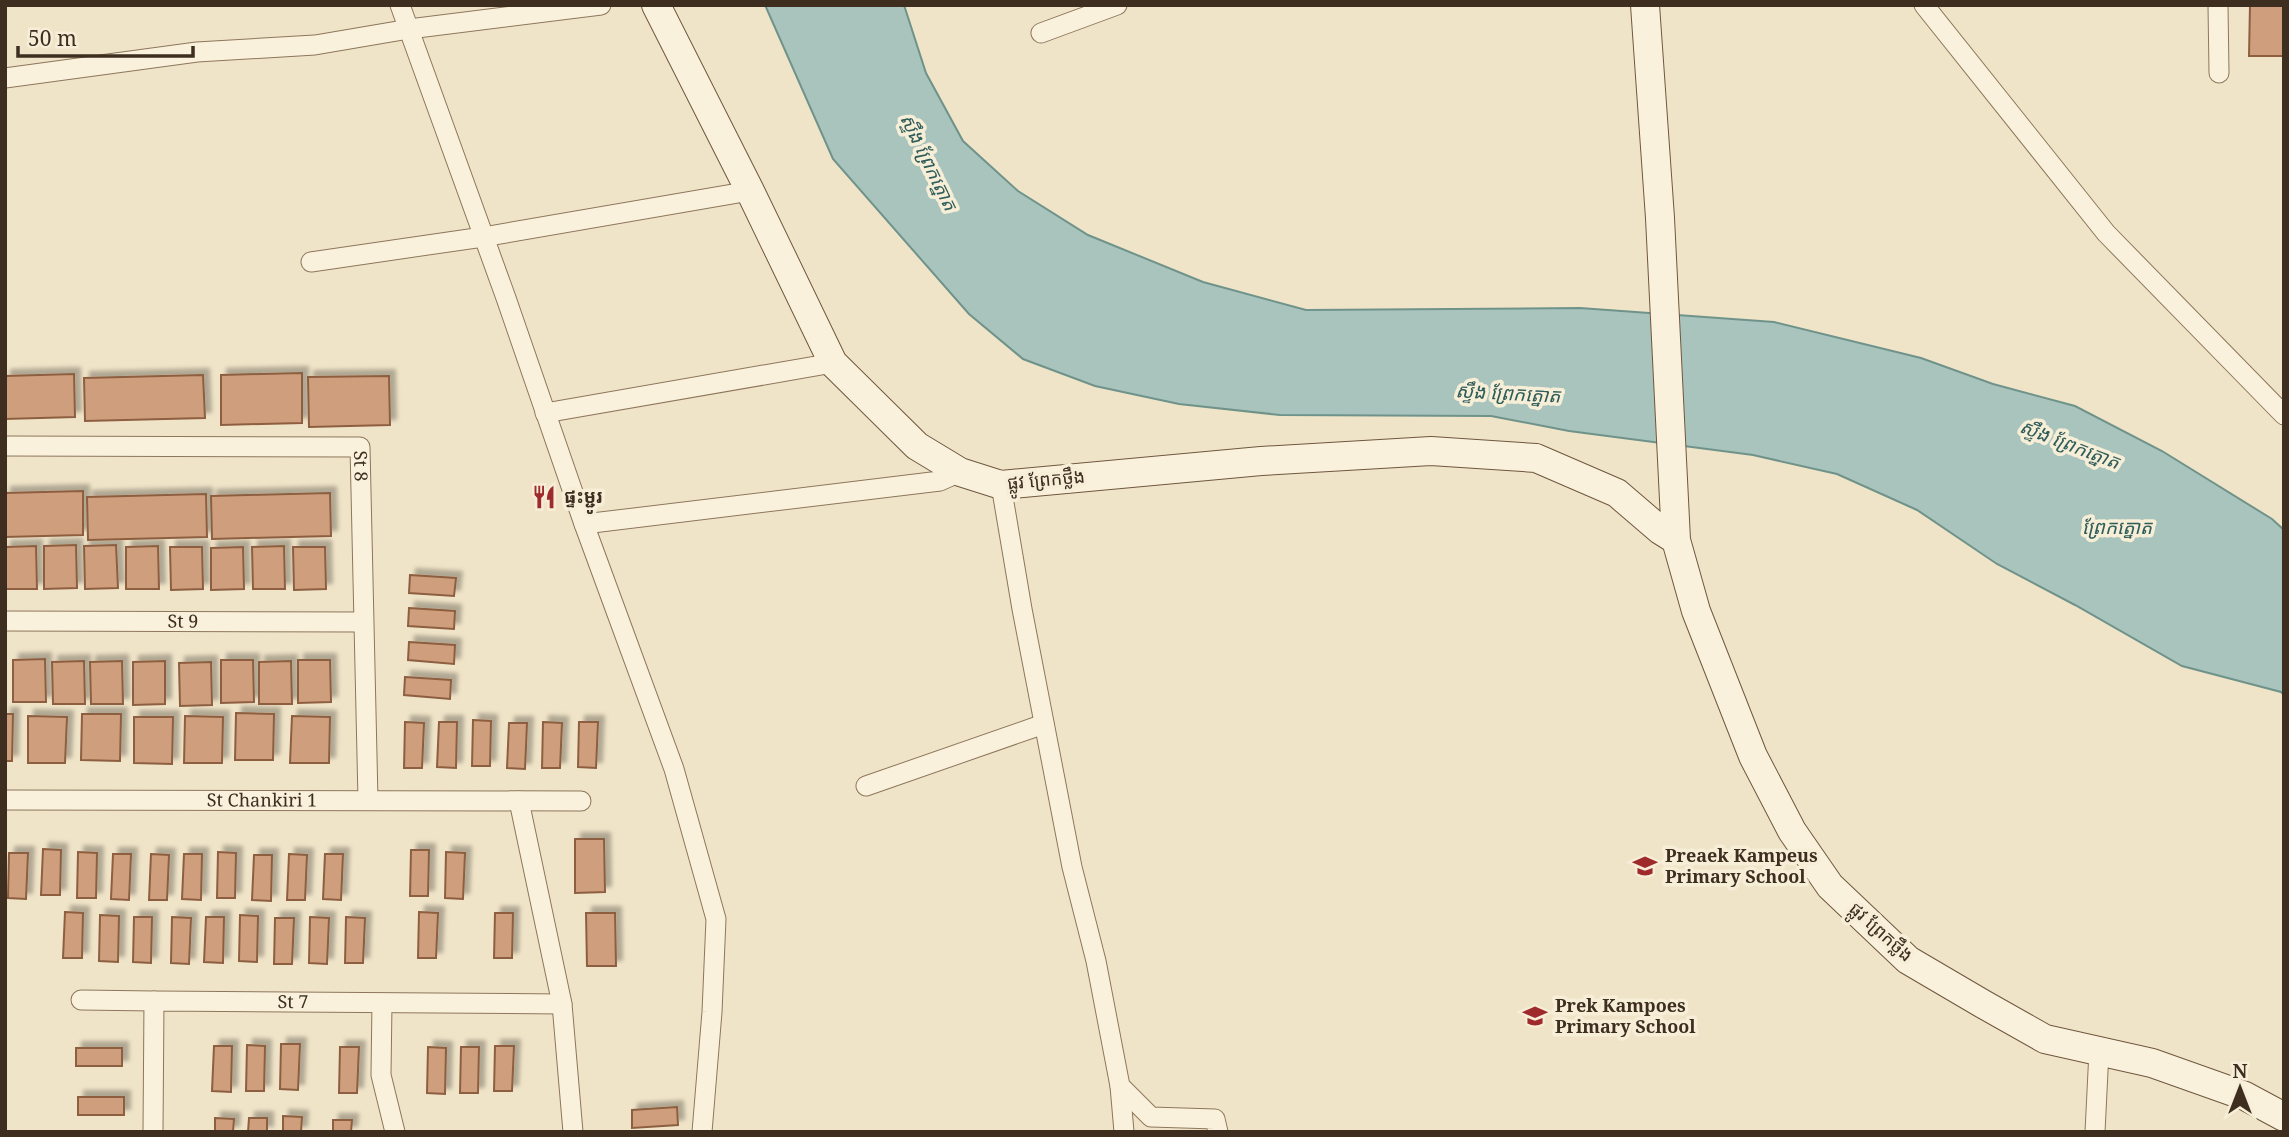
<svg xmlns="http://www.w3.org/2000/svg" width="2289" height="1137" font-family="'Noto Serif','Noto Sans Khmer',serif">
<style>
.water{fill:#a9c4bc;stroke:#6f938a;stroke-width:2}
.building{fill:#cf9f7d;stroke:#8d5f41;stroke-width:2;filter:url(#shadow)}
.lines{fill:none;stroke-linecap:round;stroke-linejoin:round}
.street-casing{stroke:#8d765c;stroke-width:21}
.secondary-casing{stroke:#6f573f;stroke-width:30}
.street{stroke:#faf1dc;stroke-width:19}
.secondary{stroke:#faf1dc;stroke-width:28}
.labels{text-anchor:middle;stroke-width:7;stroke-linejoin:round;paint-order:stroke}
.street-label{font-size:18px;fill:#3d2e20;stroke:#f7eed8}
.poi-label{font-size:18px;font-weight:bold;fill:#3d2e20;stroke:#f7eed8;text-anchor:start}
.water-label{font-size:19px;font-style:italic;fill:#2f5d5a;stroke:#f7eed8}
</style>
<defs>
<filter id="shadow"><feDropShadow dx="6" dy="-6" stdDeviation="2" flood-color="#0004"/></filter>
</defs>
<rect width="100%" height="100%" fill="#f0e4c8"/>
<!-- water -->
<path class="water" d="M 765,5 L 904,5 L 926,73 L 963,141 L 1018,191 L 1088,235 L 1203,282 L 1306,310 L 1580,308 L 1774,322 L 1921,358 L 1993,384 L 2075,406 L 2162,451 L 2272,519 L 2284,530 L 2284,695 L 2281,692 L 2182,666 L 2075,605 L 1997,564 L 1917,510 L 1837,474 L 1753,455 L 1569,431 L 1491,416 L 1280,415 L 1179,404 L 1095,386 L 1023,359 L 969,314 L 833,159 Z"/>
<!-- building -->
<path class="building" d="M 2250,5 L 2284,5 L 2284,56 L 2249,56 Z
M 302,373 L 302,423 L 221,425 L 221,375 Z
M 74,374 L 75,417 L 5,419 L 5,376 Z
M 203,375 L 205,418 L 85,421 L 84,378 Z
M 389,376 L 390,425 L 309,427 L 308,377 Z
M 83,491 L 83,535 L 5,537 L 5,493 Z
M 330,493 L 331,536 L 212,539 L 211,496 Z
M 206,494 L 207,537 L 88,540 L 87,497 Z
M 76,545 L 77,588 L 44,589 L 44,546 Z
M 116,545 L 118,588 L 85,589 L 84,546 Z
M 36,546 L 37,589 L 5,589 L 5,547 Z
M 158,546 L 159,589 L 126,589 L 126,547 Z
M 284,546 L 285,589 L 253,589 L 252,547 Z
M 170,547 L 202,547 L 203,589 L 171,590 Z
M 243,547 L 244,589 L 211,590 L 211,548 Z
M 293,547 L 325,547 L 326,589 L 294,590 Z
M 410,575 L 456,578 L 454,596 L 409,593 Z
M 409,608 L 455,611 L 454,629 L 408,626 Z
M 409,642 L 455,645 L 454,664 L 408,660 Z
M 45,659 L 46,702 L 13,702 L 13,660 Z
M 221,660 L 253,660 L 254,702 L 221,703 Z
M 298,660 L 330,660 L 331,702 L 298,703 Z
M 84,661 L 85,704 L 53,704 L 52,662 Z
M 122,661 L 123,704 L 91,704 L 90,662 Z
M 165,661 L 165,704 L 133,705 L 133,662 Z
M 291,661 L 292,704 L 259,704 L 259,662 Z
M 211,662 L 212,705 L 180,706 L 179,663 Z
M 405,677 L 451,680 L 450,699 L 404,695 Z
M 236,713 L 274,714 L 273,760 L 235,760 Z
M 5,714 L 13,714 L 12,761 L 5,761 Z
M 82,714 L 121,714 L 120,761 L 81,760 Z
M 28,716 L 67,717 L 65,763 L 28,763 Z
M 185,716 L 223,717 L 222,763 L 184,763 Z
M 292,716 L 330,717 L 329,763 L 290,763 Z
M 134,717 L 173,717 L 172,764 L 134,763 Z
M 473,720 L 491,721 L 490,766 L 472,766 Z
M 405,722 L 424,723 L 422,768 L 404,768 Z
M 439,722 L 457,722 L 456,768 L 437,767 Z
M 543,722 L 562,723 L 560,768 L 542,768 Z
M 579,722 L 598,722 L 596,768 L 578,767 Z
M 509,723 L 527,723 L 525,769 L 507,768 Z
M 575,839 L 604,839 L 605,892 L 575,893 Z
M 43,849 L 61,850 L 60,895 L 41,895 Z
M 411,850 L 429,850 L 428,896 L 410,896 Z
M 78,852 L 97,853 L 96,898 L 77,898 Z
M 218,852 L 236,853 L 235,898 L 217,898 Z
M 446,852 L 465,853 L 463,899 L 445,898 Z
M 9,853 L 28,853 L 26,899 L 8,898 Z
M 113,854 L 131,854 L 129,900 L 111,899 Z
M 151,854 L 169,855 L 167,900 L 149,900 Z
M 184,854 L 202,854 L 201,900 L 182,899 Z
M 289,854 L 307,855 L 305,900 L 287,900 Z
M 325,854 L 343,854 L 341,900 L 323,899 Z
M 254,855 L 272,855 L 271,901 L 252,900 Z
M 65,912 L 83,913 L 82,958 L 63,958 Z
M 419,912 L 438,913 L 436,958 L 418,958 Z
M 495,913 L 513,913 L 512,958 L 494,958 Z
M 586,913 L 615,913 L 616,966 L 587,966 Z
M 100,915 L 119,916 L 118,962 L 99,961 Z
M 240,915 L 258,916 L 257,962 L 239,961 Z
M 134,917 L 152,917 L 151,963 L 133,962 Z
M 172,917 L 191,918 L 189,964 L 171,963 Z
M 206,917 L 224,917 L 223,963 L 204,962 Z
M 310,917 L 329,918 L 327,964 L 309,963 Z
M 346,917 L 365,918 L 363,963 L 345,963 Z
M 275,918 L 294,918 L 292,964 L 274,964 Z
M 281,1044 L 300,1044 L 298,1090 L 280,1089 Z
M 247,1045 L 265,1046 L 264,1091 L 246,1091 Z
M 214,1046 L 232,1046 L 231,1092 L 212,1091 Z
M 495,1046 L 514,1046 L 512,1091 L 494,1091 Z
M 340,1047 L 359,1047 L 357,1093 L 339,1093 Z
M 428,1047 L 446,1048 L 445,1094 L 427,1093 Z
M 461,1047 L 479,1047 L 478,1093 L 460,1093 Z
M 76,1048 L 122,1048 L 122,1066 L 76,1066 Z
M 78,1097 L 124,1097 L 124,1115 L 78,1115 Z
M 677,1107 L 678,1125 L 632,1128 L 632,1110 Z
M 283,1116 L 302,1117 L 301,1132 L 283,1132 Z
M 215,1118 L 234,1119 L 233,1132 L 215,1132 Z
M 249,1118 L 267,1118 L 267,1132 L 248,1132 Z
M 333,1120 L 352,1120 L 351,1132 L 333,1132 Z"/>
<g class="lines">
<!-- street casing -->
<g class="street-casing">
<g id="street">
<path d="M 400,5 L 506,298 L 584,524 L 674,769 L 716,919 L 712,1012 L 702,1132"/>
<path d="M 1924,5 L 2106,233 L 2284,415"/>
<path d="M 2218,5 L 2219,73"/>
<path d="M 1041,33 L 1117,5"/>
<path d="M 5,78 L 197,52 L 315,45 L 409,29 L 601,5"/>
<path d="M 311,262 L 483,237 L 750,191"/>
<path d="M 545,413 L 833,363"/>
<path id="s1" d="M 5,446 L 360,447 L 368,800"/>
<path d="M 1001,485 L 1022,609 L 1072,867 L 1096,961 L 1120,1086 L 1151,1117 L 1215,1119 L 1218,1132"/>
<path d="M 584,524 L 940,481 L 960,472"/>
<path id="s2" d="M 5,621 L 363,622"/>
<path d="M 866,786 L 1044,724"/>
<path id="s3" d="M 5,800 L 581,801"/>
<path d="M 519,801 L 562,1004 L 573,1132"/>
<path d="M 81,1000 L 154,1001"/>
<path d="M 382,1003 L 381,1075 L 395,1132"/>
<path d="M 1120,1086 L 1124,1132"/>
<path id="s4" d="M 153,1132 L 154,1001 L 562,1004"/>
<path d="M 2095,1132 L 2099,1051"/>
</g>
</g>
<!-- secondary casing -->
<g class="secondary-casing">
<path id="secondary" d="M 656,5 L 750,191 L 833,363 L 917,446 L 960,472 L 1001,485 L 1261,461 L 1431,451 L 1536,458 L 1617,493 L 1660,530 L 1676,540
M 1645,5 L 1660,218 L 1676,540 L 1696,611 L 1753,756 L 1792,831 L 1830,886 L 1908,960 L 1983,1004 L 2045,1039 L 2152,1063 L 2245,1096 L 2284,1117"/>
</g>
<!-- street -->
<use href="#street" class="street"/>
<!-- secondary -->
<use href="#secondary" class="secondary"/>
</g>
<!-- icons -->
<defs>
<g id="restaurant-bare" transform="scale(1.89)"><path d="M-5-6h1v4h1v-4h1v4h1v-4h1v5L-1.5 .5V6h-2V.5L-5-1ZM5-6V6H3V1.5H1.5Q1.5-4 5-6Z" fill="#9e2a2b" stroke="#f7eed8" stroke-width="2.5" paint-order="stroke"/></g>
<g id="school-bare" transform="scale(1.89)"><path d="M0-5L7-2L0 1L-7-2ZM-4 1L0 2.5L4 1V4Q0 6-4 4Z" fill="#9e2a2b" stroke="#f7eed8" stroke-width="2.5" paint-order="stroke"/></g>
</defs>
<g fill-rule="evenodd">
<use href="#restaurant-bare" x="544" y="497"/>
<use href="#school-bare" x="1645" y="866"/>
<use href="#school-bare" x="1535" y="1016"/>
</g>
<g class="labels">
<!-- street labels -->
<g class="street-label">
<text dy="6" stroke="none"><textPath href="#s1" startOffset="374">St 8</textPath></text>
<text transform="translate(1046 480) rotate(-5)" y="6">ផ្លូវ ព្រែកថ្លឹង</text>
<text dy="6" stroke="none"><textPath href="#s2" startOffset="178">St 9</textPath></text>
<text dy="6" stroke="none"><textPath href="#s3" startOffset="257">St Chankiri 1</textPath></text>
<text transform="translate(1881 932) rotate(42)" y="6">ផ្លូវ ព្រែកថ្លឹង</text>
<text dy="6" stroke="none"><textPath href="#s4" startOffset="270">St 7</textPath></text>
</g>
<!-- poi labels -->
<g class="poi-label">
<text x="564" y="503">ផ្ទះម្ជូរ</text>
<text x="1665" y="862">Preaek Kampeus<tspan x="1665" dy="21">Primary School</tspan></text>
<text x="1555" y="1012">Prek Kampoes<tspan x="1555" dy="21">Primary School</tspan></text>
</g>
<!-- water labels -->
<g class="water-label">
<text transform="translate(929 162) rotate(64)" y="7">ស្ទឹង ព្រែកត្នោត</text>
<text transform="translate(1508 393) rotate(3)" y="7">ស្ទឹង ព្រែកត្នោត</text>
<text transform="translate(2070 444) rotate(21)" y="7">ស្ទឹង ព្រែកត្នោត</text>
<text x="2117" y="534">ព្រែកត្នោត</text>
</g>
</g>
<!-- border -->
<rect width="2289" height="1137" fill="none" stroke="#3d2e20" stroke-width="14"/>
<!-- north arrow -->
<g transform="translate(2240 1088)" stroke="#f7eed8" stroke-width="5" paint-order="stroke">
<path d="M0-5L12 26L0 18L-12 26Z" fill="#3d2e20"/>
<text y="-10" font-size="19" font-weight="bold" text-anchor="middle" fill="#3d2e20">N</text>
</g>
<!-- scale -->
<path d="M18 46v10h175v-10" fill="none" stroke="#3d2e20" stroke-width="3.5"/>
<text x="28" y="46" font-size="21" fill="#3d2e20" stroke="#f7eed8" stroke-width="5" paint-order="stroke">50 m</text>
</svg>
